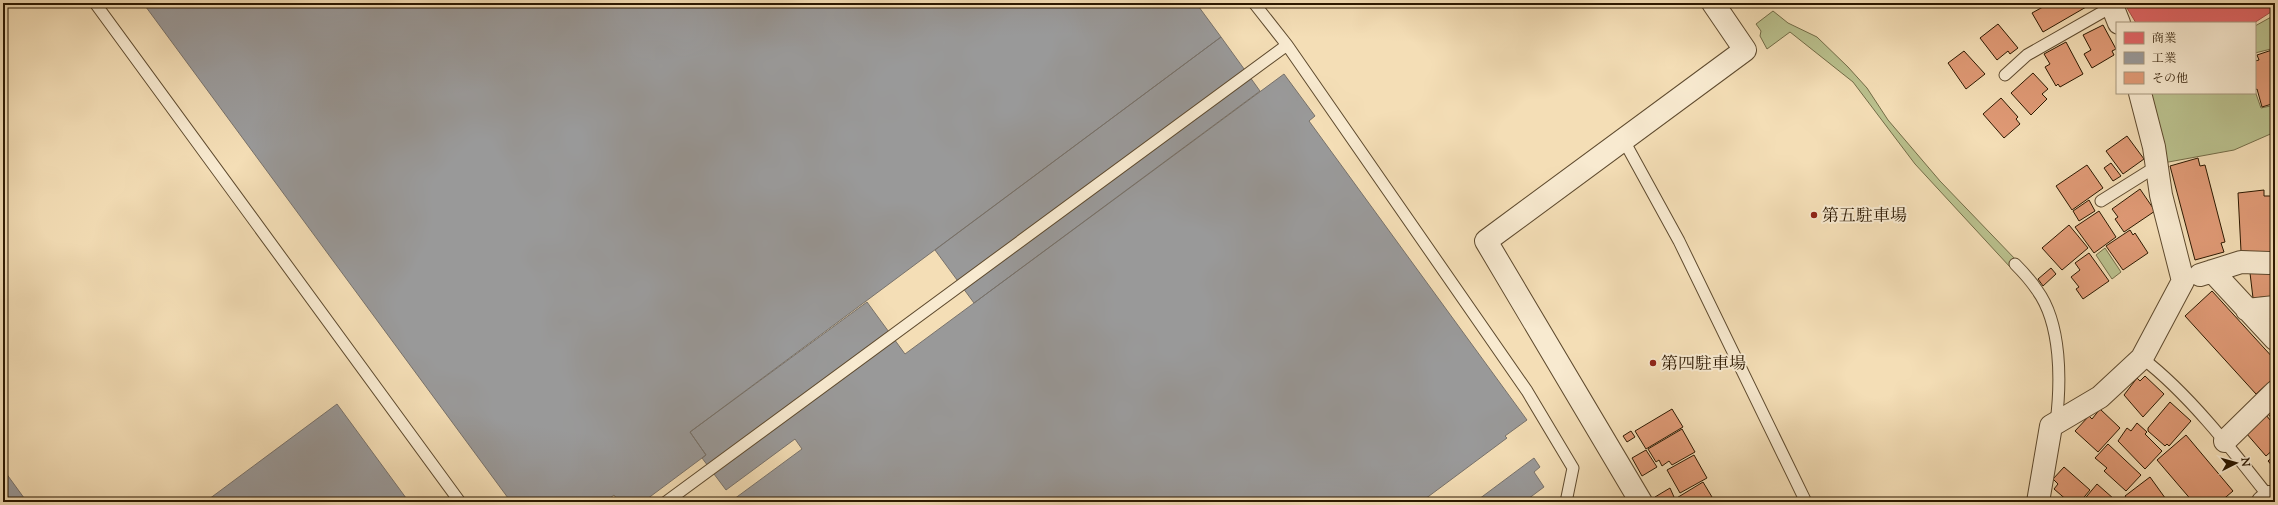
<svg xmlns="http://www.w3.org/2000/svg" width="2278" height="505" font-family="'Sorts Mill Goudy','Noto Serif JP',serif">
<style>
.green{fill:#bac18e;stroke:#736c47}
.shops{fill:#e06666;stroke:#aa4f47}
.industry{fill:#999;stroke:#78726b}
.building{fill:#e09a76;stroke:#2c1800}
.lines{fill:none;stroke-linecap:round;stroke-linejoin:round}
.lane-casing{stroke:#5e4a2e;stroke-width:13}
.street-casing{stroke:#5e4a2e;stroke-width:24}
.lane{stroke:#f8ead0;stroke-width:11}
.street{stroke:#f8ead0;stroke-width:22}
.poi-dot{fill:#8f2418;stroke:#f8ead0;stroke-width:1.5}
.labels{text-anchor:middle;stroke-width:4;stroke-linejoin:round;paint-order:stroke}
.poi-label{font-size:17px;fill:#2c1800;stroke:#f8ead0;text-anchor:start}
</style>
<rect width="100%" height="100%" fill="#f4deb6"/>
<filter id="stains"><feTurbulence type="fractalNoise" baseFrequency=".005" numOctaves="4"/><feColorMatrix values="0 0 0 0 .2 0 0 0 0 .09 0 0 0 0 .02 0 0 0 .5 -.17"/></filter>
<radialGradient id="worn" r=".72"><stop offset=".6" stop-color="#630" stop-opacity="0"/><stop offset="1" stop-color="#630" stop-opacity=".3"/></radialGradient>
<!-- green -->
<path class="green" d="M 1773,11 L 1788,23 L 1817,37 L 1848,67 L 1867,88 L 1888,120 L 1940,181 L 2017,261 L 2010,267 L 1915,164 L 1853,82 L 1790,32 L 1767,49 L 1760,36 L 1761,31 L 1756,24 Z
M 2273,16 L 2275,21 L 2275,48 L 2255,53 L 2255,26 Z
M 2255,91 L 2261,108 L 2275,105 L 2275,132 L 2234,150 L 2163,163 L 2148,93 L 2255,93 Z
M 2105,248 L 2121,272 L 2112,279 L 2096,255 Z"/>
<!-- shops -->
<path class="shops" d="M 2124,3 L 2270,3 L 2274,10 L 2254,23 L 2136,23 Z"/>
<!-- industry -->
<path class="industry" d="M 143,3 L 1196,3 L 1221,37 L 690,432 L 706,455 L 643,502 L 619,502 L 614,495 L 605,502 L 511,502 Z
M 1221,37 L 1260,91 L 974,303 L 935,250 Z
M 1284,74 L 1315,116 L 1309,121 L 1527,420 L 1505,436 L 1507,438 L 1421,502 L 730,502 L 802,449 L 795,439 L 726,490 L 702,458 L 706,455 L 690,432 L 867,302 L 905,354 Z
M 337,404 L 409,502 L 205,502 Z
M 1534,458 L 1540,467 L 1534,472 L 1544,487 L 1524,502 L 1475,502 Z
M 3,469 L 27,502 L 3,502 Z"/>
<!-- building -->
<path class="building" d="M 2050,3 L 2093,3 L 2043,32 L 2032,13 Z
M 1998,24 L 2018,48 L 2010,54 L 2008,51 L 1997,60 L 1980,38 Z
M 2103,25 L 2116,49 L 2112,51 L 2114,55 L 2092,68 L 2084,54 L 2091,50 L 2083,35 Z
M 2066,42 L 2083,74 L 2060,87 L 2058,84 L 2056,86 L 2045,67 L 2050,64 L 2044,54 Z
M 2275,49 L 2275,103 L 2262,107 L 2257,89 L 2255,90 L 2255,61 L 2259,60 L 2257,55 Z
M 1964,51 L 1985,74 L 1966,89 L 1948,63 Z
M 2033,73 L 2048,89 L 2042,94 L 2047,99 L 2031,115 L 2011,93 Z
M 2001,98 L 2018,117 L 2016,119 L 2020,124 L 2004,138 L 1983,114 Z
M 2127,136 L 2144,159 L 2123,174 L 2106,151 Z
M 2198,158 L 2200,166 L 2205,165 L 2225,242 L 2221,243 L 2224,252 L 2195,260 L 2170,166 Z
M 2111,163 L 2121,176 L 2113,181 L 2104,168 Z
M 2087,165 L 2103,188 L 2072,210 L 2056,186 Z
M 2140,189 L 2155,211 L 2124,232 L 2115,219 L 2118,217 L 2112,209 Z
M 2264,190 L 2264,196 L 2275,196 L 2275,253 L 2241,251 L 2238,193 Z
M 2089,200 L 2095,211 L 2079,221 L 2073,211 Z
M 2099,211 L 2116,237 L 2094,253 L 2075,227 Z
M 2069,225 L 2088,248 L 2062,270 L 2042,248 Z
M 2130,230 L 2133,235 L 2135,233 L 2148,253 L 2123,270 L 2106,246 Z
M 2089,253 L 2109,281 L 2083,299 L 2076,289 L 2079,287 L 2071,277 L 2080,270 L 2075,263 Z
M 2051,268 L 2056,274 L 2043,286 L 2038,279 Z
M 2275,271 L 2275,296 L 2253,298 L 2250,273 Z
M 2212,291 L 2275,360 L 2275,377 L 2256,394 L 2185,316 Z
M 2145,376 L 2164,394 L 2143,417 L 2124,395 L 2137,378 L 2140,381 Z
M 2170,402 L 2191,421 L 2169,446 L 2167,444 L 2165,446 L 2148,431 L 2148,428 Z
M 2273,407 L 2275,409 L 2275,422 L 2267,413 Z
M 1672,409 L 1683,427 L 1646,449 L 1635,431 Z
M 2100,409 L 2120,428 L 2098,452 L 2075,431 L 2089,416 L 2092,419 Z
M 2266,415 L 2275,426 L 2275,448 L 2266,456 L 2246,433 Z
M 2137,423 L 2147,432 L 2145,434 L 2162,451 L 2145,469 L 2118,441 L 2127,428 L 2131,431 Z
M 1682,429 L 1695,452 L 1672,465 L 1669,461 L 1662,466 L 1659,460 L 1656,462 L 1648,449 Z
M 1631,431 L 1635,437 L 1627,442 L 1623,436 Z
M 2186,435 L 2233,491 L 2220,502 L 2193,502 L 2157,460 Z
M 2108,444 L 2141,475 L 2126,491 L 2104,471 L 2107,468 L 2095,458 Z
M 1646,450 L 1657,467 L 1642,476 L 1632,458 Z
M 1694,455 L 1707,478 L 1680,493 L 1667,470 Z
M 2275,455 L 2275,469 L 2268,461 Z
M 2064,467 L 2090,490 L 2080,502 L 2069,502 L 2054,489 L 2058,484 L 2053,479 Z
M 2150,477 L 2168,502 L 2129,502 L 2125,496 Z
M 1703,482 L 1715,502 L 1676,502 L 1675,499 Z
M 2097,484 L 2114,499 L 2111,502 L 2082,502 Z
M 1670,488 L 1674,497 L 1664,502 L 1657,502 L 1655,497 Z"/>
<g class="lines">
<!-- lane casing -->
<g class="lane-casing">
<path id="lane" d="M 95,3 L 460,502
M 1254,3 L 1287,45 L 1527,391 L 1573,468 L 1566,502
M 2005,75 L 2027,55 L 2113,6
M 1623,139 L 1679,241 L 1806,502
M 2101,201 L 2157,166
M 2015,264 C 2023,272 2031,281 2037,290 C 2062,324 2061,383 2056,423
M 2142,358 C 2189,394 2233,451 2269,497
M 666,502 L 1287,45"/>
</g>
<!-- street casing -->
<g class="street-casing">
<path id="street" d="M 2111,3 L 2119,23
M 2212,271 L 2275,339
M 2200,275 L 2241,262 L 2269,263
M 2247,310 L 2275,307
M 2225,441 L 2275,392
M 1641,502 L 1486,241 L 1745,50 L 1713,3
M 2038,502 L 2051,426 L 2100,397 L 2142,358 L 2183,281 L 2161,195 L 2154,147 L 2140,93
M 2263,502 L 2269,497 L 2275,501"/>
</g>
<!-- lane -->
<use href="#lane" class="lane"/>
<!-- street -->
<use href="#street" class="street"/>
</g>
<!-- markers -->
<g class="poi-dot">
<circle cx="1814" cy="215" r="4"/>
<circle cx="1653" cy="363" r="4"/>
</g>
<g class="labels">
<!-- poi labels -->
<g class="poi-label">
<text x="1822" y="221">第五駐車場</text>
<text x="1661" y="369">第四駐車場</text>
</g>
</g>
<!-- margin -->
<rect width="2278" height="505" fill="none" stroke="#f4deb6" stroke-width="16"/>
<rect x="4" y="4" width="2270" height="497" fill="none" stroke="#2c1800" stroke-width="2"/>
<rect x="8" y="8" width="2262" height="489" fill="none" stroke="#2c1800"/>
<!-- legend -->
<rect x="2116" y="22" width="140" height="72" fill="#f8ead0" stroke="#a6967d"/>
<rect x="2124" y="32" width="20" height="12" fill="#e06666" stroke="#a6967d"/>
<text x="2152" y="42" font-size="12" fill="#2c1800">商業</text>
<rect x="2124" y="52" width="20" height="12" fill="#999999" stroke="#a6967d"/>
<text x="2152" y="62" font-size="12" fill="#2c1800">工業</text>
<rect x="2124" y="72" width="20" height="12" fill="#e09a76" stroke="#a6967d"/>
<text x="2152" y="82" font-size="12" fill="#2c1800">その他</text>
<!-- north arrow -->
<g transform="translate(2236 463) rotate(84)" stroke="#f8ead0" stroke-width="3" paint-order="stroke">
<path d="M0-3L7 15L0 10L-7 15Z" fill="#2c1800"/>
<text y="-6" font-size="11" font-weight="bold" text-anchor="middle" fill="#2c1800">N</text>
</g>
<rect width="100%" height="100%" filter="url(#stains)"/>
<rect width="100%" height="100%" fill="url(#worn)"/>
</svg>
